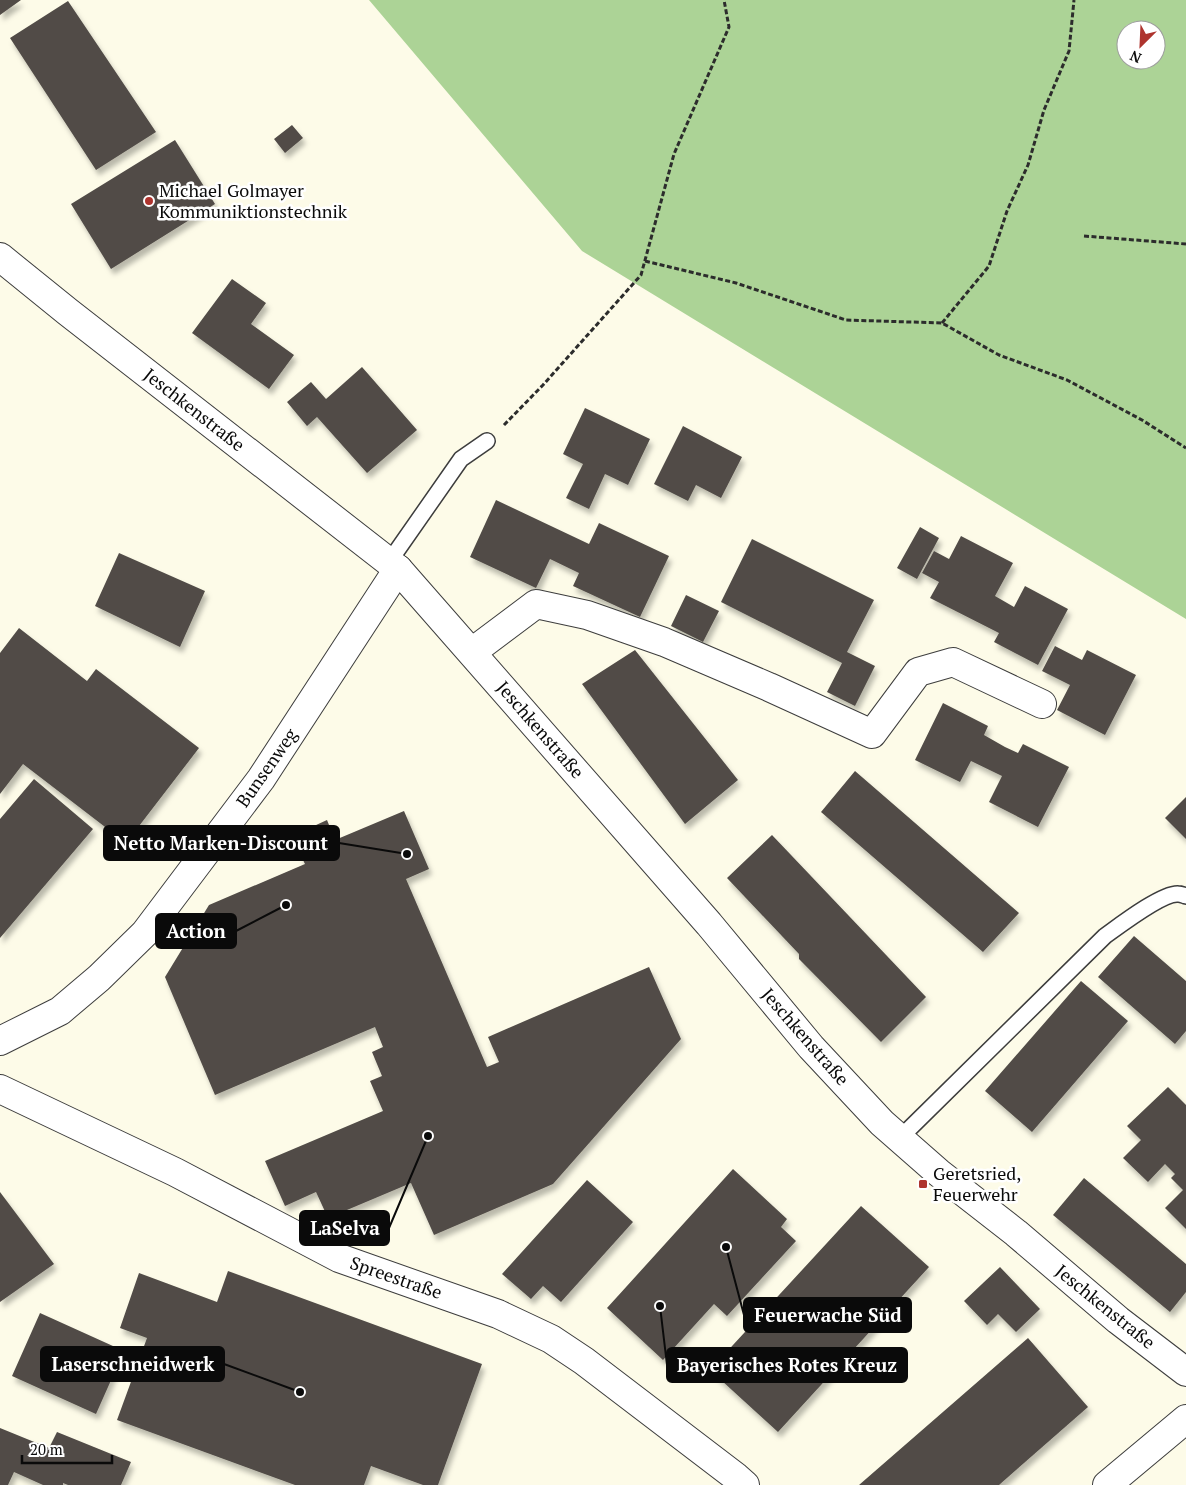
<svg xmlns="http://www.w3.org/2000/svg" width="1186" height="1485" font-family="'PT Serif',serif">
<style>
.forest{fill:#acd396;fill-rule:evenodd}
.building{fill:#514c47;filter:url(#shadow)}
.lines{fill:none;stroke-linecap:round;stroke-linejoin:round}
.service-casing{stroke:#3d3d3d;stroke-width:18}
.minor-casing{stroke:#3d3d3d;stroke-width:30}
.tertiary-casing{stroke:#3d3d3d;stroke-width:30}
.path{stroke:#2c2c2c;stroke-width:3;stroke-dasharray:5 2.5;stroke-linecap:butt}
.service{stroke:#fff;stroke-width:15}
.minor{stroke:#fff;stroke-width:28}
.tertiary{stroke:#fff;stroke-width:28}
.poi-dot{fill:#ae342e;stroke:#fff;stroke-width:2}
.labels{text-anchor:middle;stroke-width:5;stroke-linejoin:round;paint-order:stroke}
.poi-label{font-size:18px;fill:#0a0a0a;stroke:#fff;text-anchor:start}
.street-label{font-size:18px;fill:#0a0a0a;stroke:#fff}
.leader{fill:none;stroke:#0a0a0a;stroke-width:2}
.callout-dot{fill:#0a0a0a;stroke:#fff;stroke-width:2}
.callout{fill:#0a0a0a;stroke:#0a0a0a;stroke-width:2}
.callout-label{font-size:19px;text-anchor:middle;font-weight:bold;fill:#fff}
</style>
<defs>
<filter id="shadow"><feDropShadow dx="3" dy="5.5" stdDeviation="2.5" flood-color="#0004"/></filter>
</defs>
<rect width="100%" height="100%" fill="#fdfbe8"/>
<!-- forest -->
<path class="forest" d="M 369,0 L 1186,0 L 1186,619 L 582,251 ZM 1126,30 L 1156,30 L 1156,60 L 1126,60 Z"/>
<!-- building -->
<path class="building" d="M 0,0 L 21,0 L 0,15 Z
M 68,1 L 156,132 L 96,170 L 10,38 Z
M 292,125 L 303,138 L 285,153 L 274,139 Z
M 175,140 L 215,204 L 111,269 L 71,204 Z
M 232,279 L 266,303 L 251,324 L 294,355 L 269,389 L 192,333 Z
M 362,367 L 417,430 L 367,473 L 317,417 L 307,426 L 287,402 L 311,382 L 326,399 Z
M 585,408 L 650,439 L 628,485 L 605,474 L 589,509 L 566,498 L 583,464 L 563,454 Z
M 683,426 L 742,457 L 721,498 L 696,485 L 688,501 L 654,484 Z
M 496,500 L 589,544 L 599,523 L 669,556 L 640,617 L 573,586 L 579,573 L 550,559 L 536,588 L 470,557 Z
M 920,527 L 939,538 L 917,579 L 897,568 Z
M 961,536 L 1013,563 L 995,596 L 1014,607 L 1025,586 L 1068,609 L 1038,665 L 994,642 L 999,633 L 930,598 L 939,582 L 922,573 L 934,551 L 949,559 Z
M 752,539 L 874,600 L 847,652 L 875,666 L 855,706 L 827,692 L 842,663 L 721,602 Z
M 119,553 L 205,591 L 180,647 L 95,606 Z
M 686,595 L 719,611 L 703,642 L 671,626 Z
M 19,628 L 87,681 L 96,669 L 199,748 L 126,843 L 23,764 L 0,794 L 0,653 Z
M 1055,646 L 1082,660 L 1087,650 L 1136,675 L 1105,735 L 1057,710 L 1070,685 L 1042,671 Z
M 635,650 L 738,780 L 685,824 L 582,684 Z
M 943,703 L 988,726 L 984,735 L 1005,747 L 1018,753 L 1023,744 L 1069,767 L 1038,827 L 989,802 L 1002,776 L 971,761 L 960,782 L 915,760 Z
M 855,771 L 1019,913 L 983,952 L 821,812 Z
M 34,779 L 93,829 L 0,938 L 0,819 Z
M 1186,797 L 1186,839 L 1165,818 Z
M 404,811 L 429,869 L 406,879 L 487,1067 L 499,1062 L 488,1037 L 649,967 L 681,1039 L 553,1184 L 434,1235 L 411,1183 L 328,1218 L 316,1192 L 285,1206 L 265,1161 L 383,1111 L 370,1081 L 382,1076 L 372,1052 L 383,1047 L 375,1027 L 215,1095 L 165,977 L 209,905 L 305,864 L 300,854 L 311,850 L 303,831 L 327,820 L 335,840 Z
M 772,835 L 926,997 L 881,1042 L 799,959 L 799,954 L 727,878 Z
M 1134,936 L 1186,981 L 1186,1031 L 1175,1044 L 1098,977 Z
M 1081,981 L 1128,1021 L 1032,1132 L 985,1091 Z
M 1168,1087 L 1186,1105 L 1186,1229 L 1165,1208 L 1183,1190 L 1171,1178 L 1175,1174 L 1165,1164 L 1148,1182 L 1123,1158 L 1141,1140 L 1127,1126 Z
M 733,1169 L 787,1219 L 781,1227 L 796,1241 L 727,1316 L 714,1304 L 663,1360 L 607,1308 Z
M 1084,1178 L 1186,1264 L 1186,1292 L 1170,1312 L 1053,1215 Z
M 587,1180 L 633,1222 L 561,1302 L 543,1286 L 531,1299 L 502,1274 Z
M 0,1192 L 54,1264 L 0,1302 Z
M 861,1206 L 929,1267 L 778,1432 L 710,1370 Z
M 1000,1267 L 1040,1309 L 1016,1332 L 998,1314 L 987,1325 L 964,1301 Z
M 228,1271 L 482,1364 L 438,1485 L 423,1485 L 371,1466 L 364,1485 L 295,1485 L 117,1420 L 147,1338 L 120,1328 L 139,1273 L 217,1302 Z
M 40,1313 L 124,1351 L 96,1414 L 12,1376 Z
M 1028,1338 L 1088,1407 L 999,1485 L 859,1485 Z
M 0,1428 L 49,1448 L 57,1432 L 131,1462 L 121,1485 L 68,1485 L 63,1483 L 63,1485 L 43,1485 L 14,1472 L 8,1485 L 0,1485 Z"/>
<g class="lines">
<!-- service casing -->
<g class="service-casing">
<path id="service" d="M 389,562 L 461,459 L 487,441
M 900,1138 L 1105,936 C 1119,926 1162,893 1178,894 C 1181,894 1183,895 1186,896"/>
</g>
<!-- minor casing -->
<g class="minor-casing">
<path id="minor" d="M 472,652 L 536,604 L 587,615 L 664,642 L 769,687 L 872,734 L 918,672 L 953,662 L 1042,704
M 0,1041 L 60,1011 L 99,978 L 145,933 L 261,779 L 398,569
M 0,1089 L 175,1172 L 339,1258 L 498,1314 L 551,1339 L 584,1361 L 736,1477 L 745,1485
M 1107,1485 L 1186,1419"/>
</g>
<!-- tertiary casing -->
<g class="tertiary-casing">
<path id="tertiary" d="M 0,257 L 68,312 L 398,569 L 709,924 L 811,1047 L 882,1123 L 939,1173 L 1016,1233 L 1118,1320 L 1186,1372"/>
</g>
<!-- path -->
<path class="path" d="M 1084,236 L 1186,244
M 645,261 L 736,283 L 846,320 L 942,323 L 999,355 L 1067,380 L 1142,420 L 1186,448
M 942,323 L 989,266 L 1007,211 L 1028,165 L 1044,110 L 1069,51 L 1074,0
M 504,425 L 543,385 L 641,275 L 674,154 L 729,27 L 724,0"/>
<!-- service -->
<use href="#service" class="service"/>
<!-- minor -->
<use href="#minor" class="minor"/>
<!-- tertiary -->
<use href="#tertiary" class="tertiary"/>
</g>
<!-- markers -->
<g class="poi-dot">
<circle cx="149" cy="201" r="5"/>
<rect x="918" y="1179" width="10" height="10" rx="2.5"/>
</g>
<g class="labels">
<!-- poi labels -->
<g class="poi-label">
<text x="159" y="197">Michael Golmayer<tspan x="159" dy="21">Kommuniktionstechnik</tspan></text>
<text x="933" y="1180">Geretsried,<tspan x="933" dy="21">Feuerwehr</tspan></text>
</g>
<!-- street labels -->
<g class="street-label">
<text transform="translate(194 410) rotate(38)" y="6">Jeschkenstraße</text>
<text transform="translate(540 730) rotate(49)" y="6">Jeschkenstraße</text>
<text transform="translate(267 768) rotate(-55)" y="6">Bunsenweg</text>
<text transform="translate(805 1037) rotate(49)" y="6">Jeschkenstraße</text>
<text transform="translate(396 1278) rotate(19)" y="6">Spreestraße</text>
<text transform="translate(1105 1307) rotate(39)" y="6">Jeschkenstraße</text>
</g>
</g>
<!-- callouts -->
<path class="leader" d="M407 854L339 843M286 905L236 931M428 1136L389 1228M726 1247L744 1315M300 1392L224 1364M660 1306L667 1365"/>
<g class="callout-dot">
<circle cx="407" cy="854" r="5"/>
<circle cx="286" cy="905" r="5"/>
<circle cx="428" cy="1136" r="5"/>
<circle cx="726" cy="1247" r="5"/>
<circle cx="300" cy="1392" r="5"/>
<circle cx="660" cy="1306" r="5"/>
</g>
<g class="callout">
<rect x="104" y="826" width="235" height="34" rx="5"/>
<rect x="156" y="914" width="80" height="34" rx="5"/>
<rect x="300" y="1211" width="89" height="34" rx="5"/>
<rect x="744" y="1298" width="167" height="34" rx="5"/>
<rect x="41" y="1347" width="183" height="34" rx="5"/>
<rect x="667" y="1348" width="240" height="34" rx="5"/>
</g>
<g class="callout-label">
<text x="221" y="850">Netto Marken-Discount</text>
<text x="196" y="938">Action</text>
<text x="345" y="1235">LaSelva</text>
<text x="828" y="1322">Feuerwache Süd</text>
<text x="133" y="1371">Laserschneidwerk</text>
<text x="787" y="1372">Bayerisches Rotes Kreuz</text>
</g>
<!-- north arrow -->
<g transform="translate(1141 45) rotate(204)"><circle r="24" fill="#ffffff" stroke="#9d9d9d"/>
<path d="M0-4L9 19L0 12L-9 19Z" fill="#ae342e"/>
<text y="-8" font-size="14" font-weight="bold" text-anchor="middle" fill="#0a0a0a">N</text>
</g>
<!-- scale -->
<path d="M22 1455v8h90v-8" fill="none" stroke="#0a0a0a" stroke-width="2.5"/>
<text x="30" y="1455" font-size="15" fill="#0a0a0a" stroke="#ffffff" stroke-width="4" paint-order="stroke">20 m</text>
</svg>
